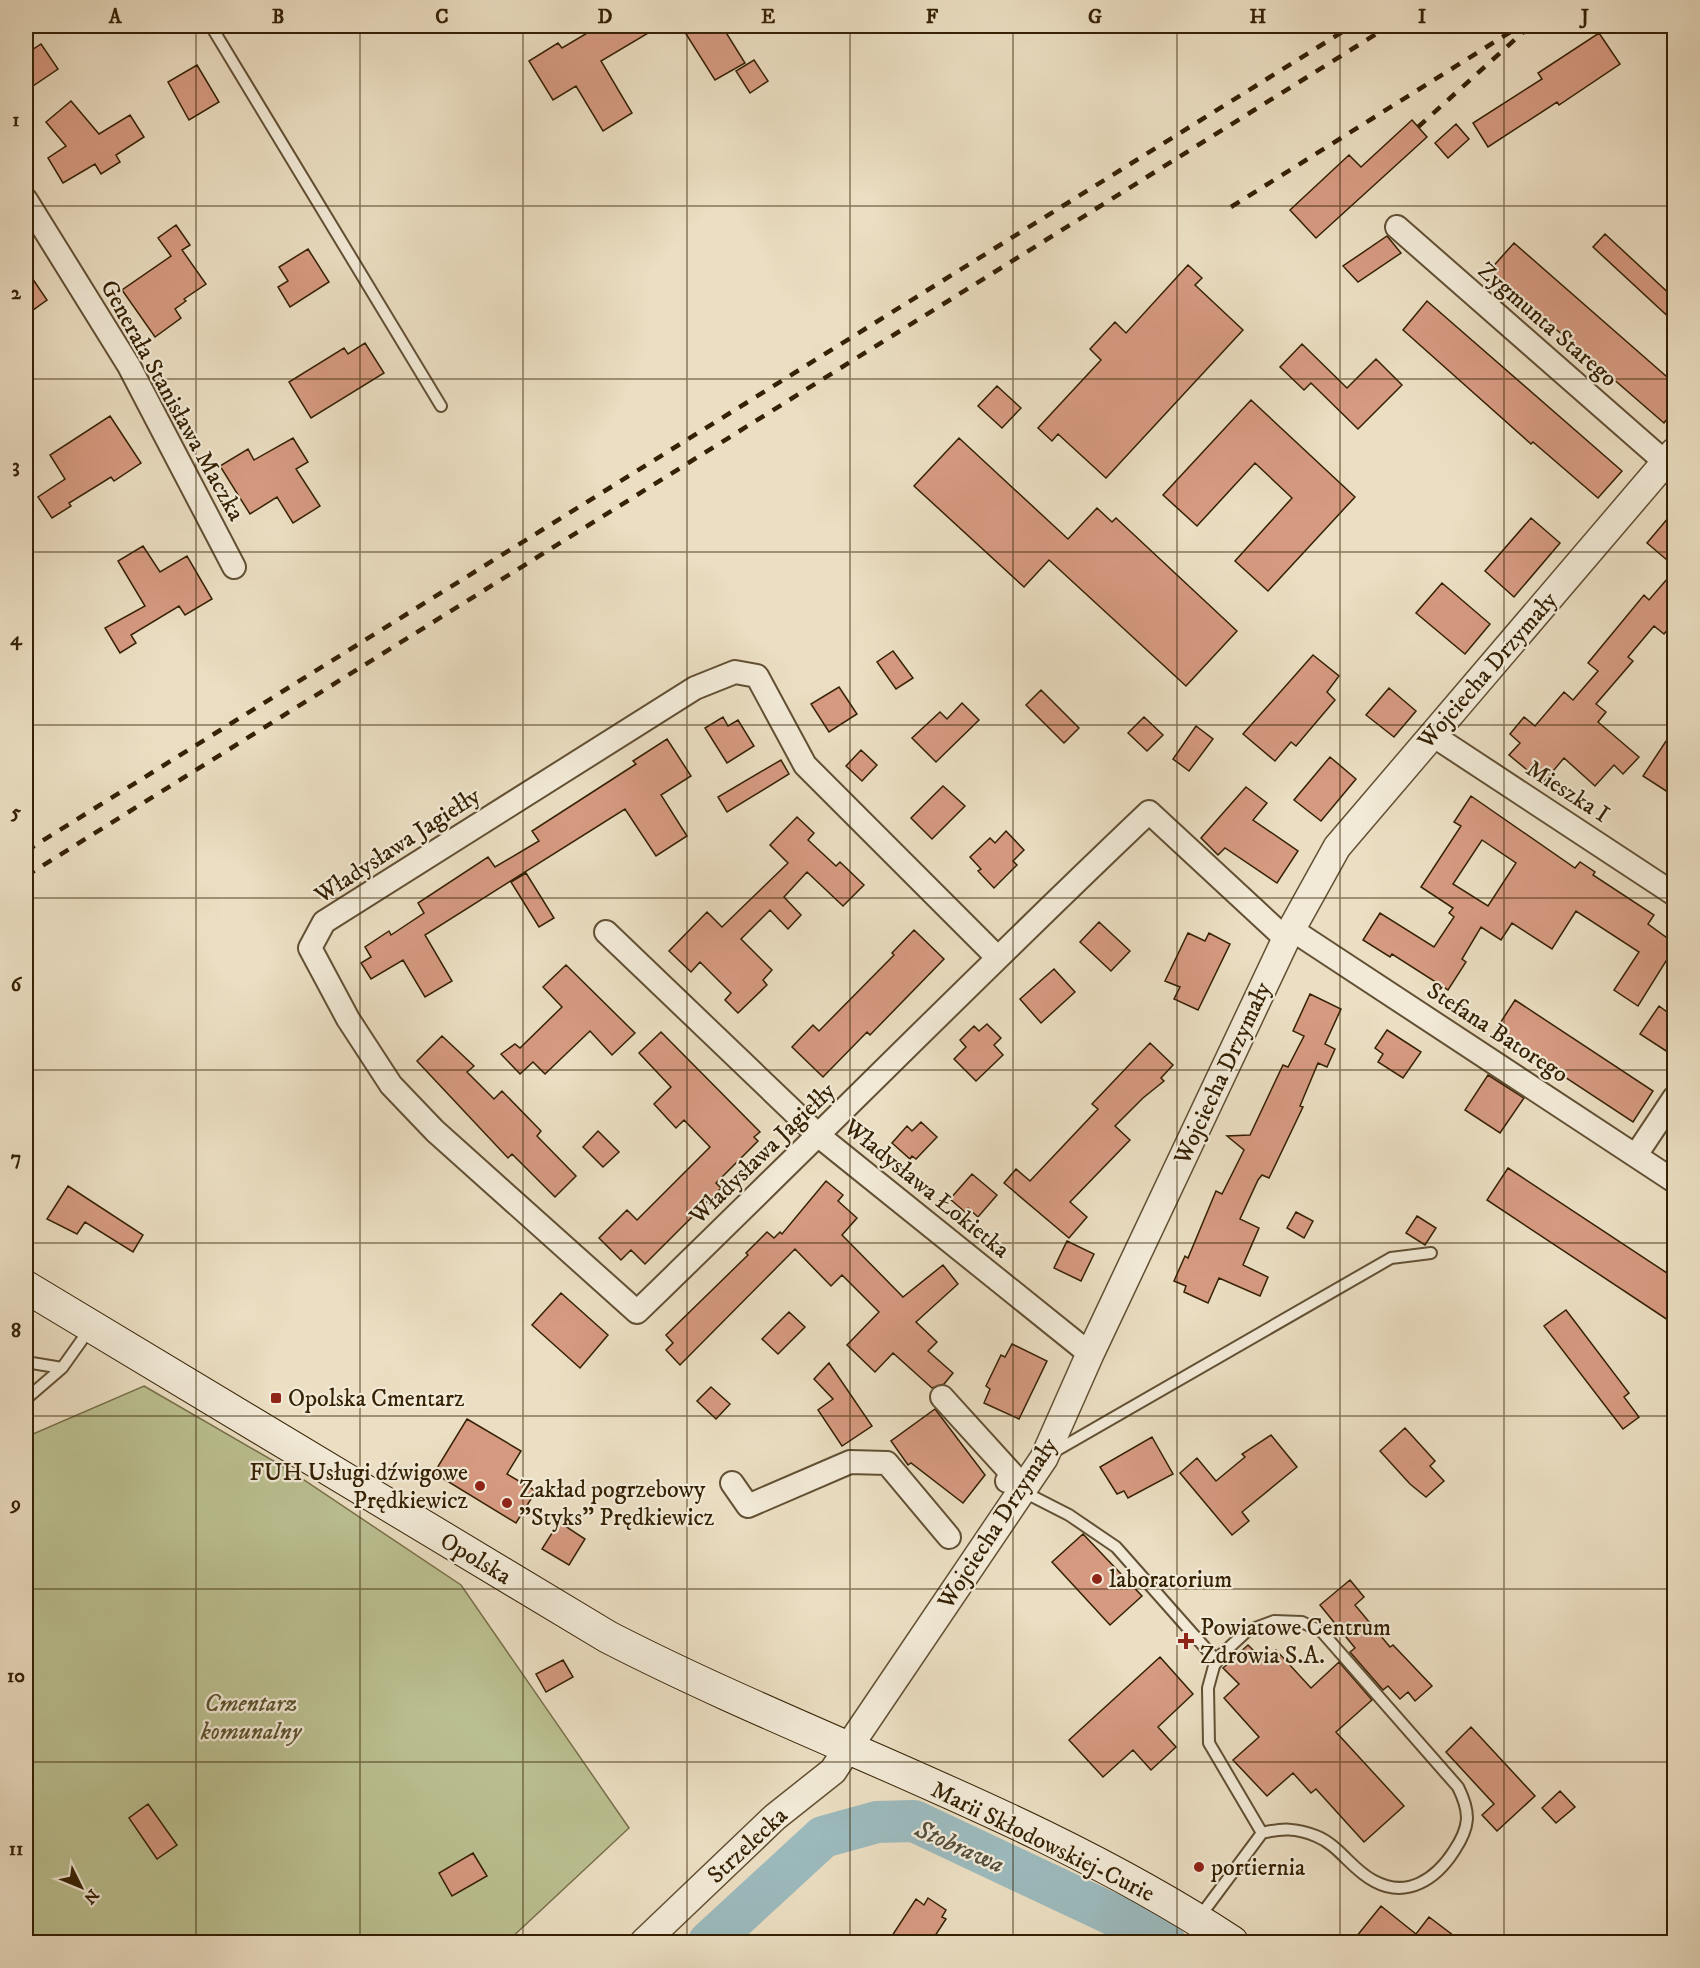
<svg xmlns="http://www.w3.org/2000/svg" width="1700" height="1968" font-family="'IM FELL DW Pica',serif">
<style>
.green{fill:#bbc091;stroke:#78704a;stroke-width:1.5}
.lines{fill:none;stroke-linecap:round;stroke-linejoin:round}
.river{stroke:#9cbabd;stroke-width:42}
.building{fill:#d69a81;stroke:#352104;stroke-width:1.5;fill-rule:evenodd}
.service-casing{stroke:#625034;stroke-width:14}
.minor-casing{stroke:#625034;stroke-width:26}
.tertiary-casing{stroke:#625034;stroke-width:30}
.secondary-casing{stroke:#352104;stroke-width:34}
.service{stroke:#f2ead7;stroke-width:10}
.minor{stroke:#f2ead7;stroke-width:22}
.tertiary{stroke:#f2ead7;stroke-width:27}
.secondary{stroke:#f2ead7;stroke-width:32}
.rail{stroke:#352104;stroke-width:4.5;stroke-dasharray:10 10;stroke-linecap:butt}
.grid{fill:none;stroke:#352104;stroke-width:1.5;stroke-opacity:0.55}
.poi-dot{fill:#8f2418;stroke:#f2ead7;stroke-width:2}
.labels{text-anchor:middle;stroke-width:4.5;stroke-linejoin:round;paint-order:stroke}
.street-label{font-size:24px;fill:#352104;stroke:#f2ead7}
.poi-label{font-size:24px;fill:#352104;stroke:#f2ead7;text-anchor:start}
.park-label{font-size:24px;font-style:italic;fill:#5d512e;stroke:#f2ead7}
.water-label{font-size:26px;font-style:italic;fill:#544f3c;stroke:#f2ead7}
.neatline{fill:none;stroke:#352104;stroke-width:2}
.grid-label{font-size:20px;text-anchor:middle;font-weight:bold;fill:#352104}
</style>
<rect width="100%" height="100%" fill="#ebdec2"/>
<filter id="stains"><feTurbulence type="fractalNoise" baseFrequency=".00333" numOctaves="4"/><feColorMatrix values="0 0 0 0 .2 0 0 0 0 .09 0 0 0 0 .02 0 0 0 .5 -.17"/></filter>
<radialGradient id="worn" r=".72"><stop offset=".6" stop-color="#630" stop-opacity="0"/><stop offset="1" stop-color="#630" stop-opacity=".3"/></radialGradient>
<!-- green -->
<path class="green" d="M 144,1386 L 289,1470 L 461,1585 L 629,1828 L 507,1942 L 26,1942 L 26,1437 Z"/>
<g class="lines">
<!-- river -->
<path class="river" d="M 709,1942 L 823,1837 L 877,1822 L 914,1821 L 1152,1933 L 1165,1942"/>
</g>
<!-- building -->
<path class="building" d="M 599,26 L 660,26 L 601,61 L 632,113 L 603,131 L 576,86 L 553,100 L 529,61 L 558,43 L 562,48 Z
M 681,26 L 722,26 L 745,63 L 715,80 Z
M 1599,33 L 1620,64 L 1559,105 L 1557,102 L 1488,147 L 1473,123 L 1542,79 L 1538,73 Z
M 41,44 L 58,69 L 33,86 L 26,74 L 26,54 Z
M 754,60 L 768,81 L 750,93 L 736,71 Z
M 197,65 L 219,102 L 189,120 L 168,82 Z
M 71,101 L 99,134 L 130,115 L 144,137 L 116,155 L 120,162 L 101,174 L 95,164 L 63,183 L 48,158 L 66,146 L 46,122 Z
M 1412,120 L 1427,137 L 1316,238 L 1290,210 L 1349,155 L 1361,167 Z
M 1456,124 L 1469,139 L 1448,158 L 1435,143 Z
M 176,225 L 190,245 L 182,250 L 206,284 L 184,299 L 186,301 L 175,309 L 181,318 L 155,337 L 122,290 L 171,256 L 158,238 Z
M 1605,234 L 1674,298 L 1674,322 L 1593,247 Z
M 1387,236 L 1401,253 L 1358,282 L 1343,266 Z
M 1514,243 L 1674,383 L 1674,410 L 1664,423 L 1489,271 Z
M 308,249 L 329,282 L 290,307 L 278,287 L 288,281 L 279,267 Z
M 1188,265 L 1202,278 L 1195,285 L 1243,330 L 1106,478 L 1058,434 L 1052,441 L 1038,428 L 1101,360 L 1090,349 L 1115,322 L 1126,333 Z
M 26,269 L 47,300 L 26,315 Z
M 1427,301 L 1622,471 L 1598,498 L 1533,442 L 1531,444 L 1403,330 Z
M 365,343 L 384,373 L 311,418 L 289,382 L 344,348 L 348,354 Z
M 1302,344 L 1347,388 L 1376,359 L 1402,385 L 1358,429 L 1311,383 L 1304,390 L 1280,367 Z
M 997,386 L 1021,408 L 1002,428 L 978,406 Z
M 1251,400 L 1355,497 L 1268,591 L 1235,561 L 1292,498 L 1255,463 L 1197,526 L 1163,495 Z
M 110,416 L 141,463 L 114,481 L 111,477 L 69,503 L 71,506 L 52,518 L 38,497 L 65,479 L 50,455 Z
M 293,438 L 308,462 L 296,469 L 320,506 L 293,523 L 277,497 L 250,514 L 220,466 L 248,449 L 254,460 Z
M 959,438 L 1068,539 L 1097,508 L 1112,522 L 1116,518 L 1237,631 L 1186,686 L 1049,560 L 1024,587 L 914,486 Z
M 1674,511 L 1674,566 L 1647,543 Z
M 1531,518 L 1560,543 L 1514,597 L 1485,571 Z
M 143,546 L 160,572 L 187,556 L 212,599 L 185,615 L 179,606 L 131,635 L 136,643 L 120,653 L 105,628 L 145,606 L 118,561 Z
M 1674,571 L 1674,622 L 1664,634 L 1654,626 L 1628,657 L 1633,661 L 1596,704 L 1606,712 L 1598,722 L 1639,757 L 1623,774 L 1614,765 L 1595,786 L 1564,758 L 1543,783 L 1509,755 L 1520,743 L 1510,734 L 1524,717 L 1535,726 L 1564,692 L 1573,700 L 1598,671 L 1588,663 L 1644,595 L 1649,600 Z
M 1442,583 L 1490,624 L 1465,654 L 1416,613 Z
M 893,651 L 913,678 L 896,689 L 877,662 Z
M 1313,655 L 1339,676 L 1327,692 L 1335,700 L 1296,746 L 1291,742 L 1275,761 L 1243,734 Z
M 839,687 L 857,714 L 829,732 L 811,704 Z
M 1389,688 L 1416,711 L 1394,737 L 1366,715 Z
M 1041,690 L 1079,728 L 1064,743 L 1026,705 Z
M 962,703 L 979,720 L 936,762 L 912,738 L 940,712 L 947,719 Z
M 723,717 L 728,726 L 738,720 L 754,746 L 727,763 L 705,728 Z
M 1144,717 L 1163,735 L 1147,751 L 1128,733 Z
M 1196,726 L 1213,739 L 1189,771 L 1173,759 Z
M 1674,729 L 1674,796 L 1643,776 Z
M 667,739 L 691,776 L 661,795 L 687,836 L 656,856 L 625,809 L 425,935 L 452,981 L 425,997 L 403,960 L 371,979 L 361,963 L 371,957 L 365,947 L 389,931 L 391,935 L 424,913 L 418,903 L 488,857 L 495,867 L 539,841 L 532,831 L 636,764 L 633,761 Z
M 861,750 L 877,765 L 862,781 L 846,766 Z
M 1330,757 L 1356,779 L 1321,821 L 1294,800 Z
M 781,760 L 789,774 L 727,812 L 718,797 Z
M 943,786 L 965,806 L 932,839 L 911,818 Z
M 1246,787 L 1267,803 L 1253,820 L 1298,851 L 1277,883 L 1225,848 L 1218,855 L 1201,838 Z
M 1471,796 L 1575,868 L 1580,862 L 1595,872 L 1593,875 L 1654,915 L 1648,924 L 1674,943 L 1674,966 L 1666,961 L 1638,1006 L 1614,990 L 1639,952 L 1576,911 L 1552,949 L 1512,923 L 1501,940 L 1481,927 L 1462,959 L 1466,962 L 1448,990 L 1392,954 L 1390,957 L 1363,940 L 1380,913 L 1434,947 L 1454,917 L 1449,913 L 1453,908 L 1421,887 L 1461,826 L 1454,822 ZM 1482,840 L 1516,863 L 1488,906 L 1453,884 Z
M 797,817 L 814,833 L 808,840 L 836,866 L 840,862 L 864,885 L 843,906 L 807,872 L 784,897 L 801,915 L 788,929 L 770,910 L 741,939 L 772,970 L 763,980 L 767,985 L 738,1013 L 725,1000 L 731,993 L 700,962 L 691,972 L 669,951 L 707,912 L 722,927 L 788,863 L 770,845 Z
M 1006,831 L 1024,850 L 1013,861 L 1017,865 L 994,888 L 978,871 L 981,869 L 970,857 L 990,838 L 995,843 Z
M 526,873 L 554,918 L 539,927 L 511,882 Z
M 1099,922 L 1130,951 L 1111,971 L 1080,942 Z
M 914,930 L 944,959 L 870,1035 L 867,1032 L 823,1077 L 792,1047 L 813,1025 L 819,1031 L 894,955 L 892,953 Z
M 1188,933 L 1205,941 L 1209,933 L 1230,944 L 1198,1010 L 1174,999 L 1180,987 L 1165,981 Z
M 566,965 L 635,1033 L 612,1055 L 590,1031 L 545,1074 L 533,1062 L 520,1074 L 501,1054 L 515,1044 L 520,1048 L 562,1007 L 543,987 Z
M 1054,969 L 1075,992 L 1041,1023 L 1020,999 Z
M 1310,994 L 1341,1009 L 1325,1044 L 1335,1049 L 1327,1067 L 1318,1063 L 1300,1106 L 1303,1107 L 1269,1178 L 1262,1175 L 1258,1180 L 1240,1219 L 1259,1228 L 1243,1265 L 1268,1277 L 1260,1296 L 1219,1278 L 1208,1303 L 1184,1292 L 1186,1286 L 1174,1281 L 1185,1256 L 1188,1258 L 1216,1191 L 1222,1194 L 1244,1150 L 1227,1136 L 1250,1135 L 1283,1065 L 1288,1067 L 1304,1036 L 1293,1031 Z
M 1515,1000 L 1653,1091 L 1633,1122 L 1495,1031 Z
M 1659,1006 L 1674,1017 L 1674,1056 L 1640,1034 Z
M 987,1024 L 1001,1038 L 994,1045 L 1003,1055 L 976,1081 L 954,1059 L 966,1047 L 960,1040 L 974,1026 L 979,1031 Z
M 1387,1030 L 1421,1052 L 1403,1078 L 1378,1062 L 1383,1054 L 1375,1048 Z
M 661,1032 L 760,1132 L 754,1137 L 758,1141 L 716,1183 L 721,1188 L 645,1264 L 631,1250 L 621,1260 L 599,1238 L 627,1210 L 637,1220 L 710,1147 L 684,1120 L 676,1128 L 654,1104 L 671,1087 L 639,1053 Z
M 442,1036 L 474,1066 L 467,1072 L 494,1099 L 502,1091 L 541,1131 L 537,1136 L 576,1176 L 555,1197 L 512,1154 L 508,1158 L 417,1061 Z
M 1150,1043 L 1173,1065 L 1161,1078 L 1164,1081 L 1143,1098 L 1115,1126 L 1130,1140 L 1070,1202 L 1087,1217 L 1069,1238 L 1004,1183 L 1016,1169 L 1030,1181 L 1098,1109 L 1092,1104 Z
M 1488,1075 L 1524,1098 L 1500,1133 L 1465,1110 Z
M 921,1122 L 937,1137 L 916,1159 L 912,1156 L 910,1159 L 892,1143 L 907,1126 L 912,1131 Z
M 598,1131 L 619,1152 L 603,1167 L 583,1147 Z
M 1508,1168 L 1670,1275 L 1674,1279 L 1674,1324 L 1487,1200 Z
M 972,1174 L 997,1195 L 978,1217 L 968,1208 L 965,1212 L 950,1199 Z
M 826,1181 L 843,1195 L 838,1201 L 857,1218 L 842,1235 L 903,1297 L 943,1265 L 958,1284 L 916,1322 L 937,1342 L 928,1351 L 953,1373 L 944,1384 L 932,1388 L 893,1353 L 875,1372 L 847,1345 L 879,1312 L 842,1275 L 831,1286 L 795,1249 L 680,1365 L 666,1350 L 673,1343 L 666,1335 L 748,1255 L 746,1253 L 767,1232 L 774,1238 L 780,1232 L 782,1234 Z
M 68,1186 L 143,1235 L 133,1252 L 85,1222 L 77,1234 L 47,1219 Z
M 1296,1212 L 1313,1221 L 1304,1238 L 1287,1228 Z
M 1417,1216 L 1436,1228 L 1425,1245 L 1406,1233 Z
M 1067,1241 L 1094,1254 L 1081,1281 L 1054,1268 Z
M 561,1293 L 608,1335 L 580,1368 L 532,1325 Z
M 1566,1310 L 1629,1393 L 1624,1397 L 1639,1417 L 1623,1429 L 1544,1326 Z
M 789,1312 L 805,1327 L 778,1354 L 762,1339 Z
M 1012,1344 L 1047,1361 L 1019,1419 L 984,1403 L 990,1389 L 986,1386 L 1001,1355 L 1005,1357 Z
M 829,1363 L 872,1426 L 842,1446 L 818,1410 L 833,1399 L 814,1379 Z
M 711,1387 L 730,1404 L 716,1419 L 697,1401 Z
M 935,1409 L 985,1475 L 963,1503 L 911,1463 L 908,1465 L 891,1441 Z
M 467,1419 L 521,1451 L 507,1474 L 536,1491 L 516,1523 L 434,1473 Z
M 1405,1428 L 1435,1461 L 1430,1466 L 1444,1481 L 1426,1497 L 1410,1484 L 1380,1451 Z
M 1271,1435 L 1297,1467 L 1242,1512 L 1249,1521 L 1232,1535 L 1180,1473 L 1197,1458 L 1216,1481 L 1245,1457 L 1242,1454 Z
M 1152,1437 L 1173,1474 L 1128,1498 L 1124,1491 L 1117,1494 L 1100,1467 Z
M 559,1522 L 585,1539 L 569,1565 L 542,1549 Z
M 1083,1534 L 1142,1596 L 1110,1625 L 1052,1562 Z
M 1350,1580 L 1364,1597 L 1355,1605 L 1390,1647 L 1393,1645 L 1432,1686 L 1415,1701 L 1408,1692 L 1400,1699 L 1388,1686 L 1383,1690 L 1350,1652 L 1355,1648 L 1320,1605 Z
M 1248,1645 L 1264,1661 L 1276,1650 L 1311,1688 L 1339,1662 L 1372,1700 L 1336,1732 L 1404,1806 L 1364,1842 L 1316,1789 L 1311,1793 L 1293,1773 L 1267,1796 L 1233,1760 L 1259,1737 L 1224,1698 L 1239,1684 L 1223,1668 Z
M 1160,1657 L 1193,1694 L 1158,1727 L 1176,1747 L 1151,1770 L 1133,1750 L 1103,1777 L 1069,1740 Z
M 563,1660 L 573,1677 L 546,1692 L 536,1674 Z
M 1471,1727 L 1535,1796 L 1497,1831 L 1482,1815 L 1494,1804 L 1446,1752 Z
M 1560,1791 L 1575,1807 L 1556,1823 L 1542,1808 Z
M 148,1804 L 177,1845 L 157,1859 L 129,1818 Z
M 473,1853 L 487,1876 L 452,1896 L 439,1873 Z
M 928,1898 L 946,1910 L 942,1917 L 946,1919 L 931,1942 L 888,1942 L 916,1899 L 924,1905 Z
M 1381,1906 L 1416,1934 L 1429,1917 L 1462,1942 L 1352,1942 Z"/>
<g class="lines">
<!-- service casing -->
<g class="service-casing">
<path id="service" d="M 211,26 L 441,406
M 26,1362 L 62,1368 L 89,1330
M 26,1399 L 62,1368
M 1052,1453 L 1391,1258 L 1431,1253
M 1022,1491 L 1069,1515 L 1116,1547 L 1216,1660
M 1198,1919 L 1262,1833 C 1282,1828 1296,1828 1316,1836 C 1339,1845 1352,1870 1374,1881 C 1407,1899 1436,1879 1454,1851 C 1470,1827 1471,1813 1458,1787 L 1322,1632 L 1302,1622 L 1274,1621 L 1247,1631 L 1222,1654 L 1214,1666 L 1208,1688 L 1209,1743 L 1262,1833"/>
</g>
<!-- minor casing -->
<g class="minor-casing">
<path id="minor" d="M 26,200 L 129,366 L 234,567
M 1397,227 L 1665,462
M 1431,734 L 1674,894
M 1291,929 L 1674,1181
M 606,932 L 819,1136 L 1090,1354
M 997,957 L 805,765 L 757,676 L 735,672 L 695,688 L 324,922 L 310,948 L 348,1019 L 391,1085 L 435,1131 L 637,1312 C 809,1146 976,976 1149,812 L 1286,939
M 1636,1155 L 1674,1098
M 942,1397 L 1012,1474 L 1007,1481
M 732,1483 L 748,1506 L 850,1462 L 887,1463 L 949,1537"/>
</g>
<!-- tertiary casing -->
<g class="tertiary-casing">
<path id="tertiary" d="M 644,1942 L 775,1817 L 833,1771 L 848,1748 L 1044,1458 L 1090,1354 L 1286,939 L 1337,847 L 1674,452"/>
</g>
<!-- secondary casing -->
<g class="secondary-casing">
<path id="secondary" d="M 26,1287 L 608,1637 C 814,1743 1038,1814 1232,1942"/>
</g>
<!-- service -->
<use href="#service" class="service"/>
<!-- minor -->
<use href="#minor" class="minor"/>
<!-- tertiary -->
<use href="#tertiary" class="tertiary"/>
<!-- secondary -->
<use href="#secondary" class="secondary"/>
<!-- rail -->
<path class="rail" d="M 1418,127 L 1530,26
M 1231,207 L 1520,26
M 26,851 L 1352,26
M 26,876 L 1389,26"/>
</g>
<!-- grid -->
<path class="grid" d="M 196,26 L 196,1942M 360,26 L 360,1942M 523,26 L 523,1942M 687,26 L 687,1942M 850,26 L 850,1942M 1013,26 L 1013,1942M 1177,26 L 1177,1942M 1340,26 L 1340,1942M 1504,26 L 1504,1942M 26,206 L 1674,206M 26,379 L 1674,379M 26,552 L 1674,552M 26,725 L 1674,725M 26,898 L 1674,898M 26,1070 L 1674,1070M 26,1243 L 1674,1243M 26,1416 L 1674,1416M 26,1589 L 1674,1589M 26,1762 L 1674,1762"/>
<!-- markers -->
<g class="poi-dot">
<rect x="270" y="1392" width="12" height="12" rx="3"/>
<circle cx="480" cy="1486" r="6"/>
<circle cx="507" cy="1503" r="6"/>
<circle cx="1097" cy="1579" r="6"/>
<path d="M1183 1632h6v6h6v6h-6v6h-6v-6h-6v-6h6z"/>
<circle cx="1199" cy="1867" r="6"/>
</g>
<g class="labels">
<!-- street labels -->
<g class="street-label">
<text transform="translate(1548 324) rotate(41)" y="8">Zygmunta Starego</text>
<text transform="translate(173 400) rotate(61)" y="8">Generała Stanisława Maczka</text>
<text transform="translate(1487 670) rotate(-49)" y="8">Wojciecha Drzymały</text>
<text transform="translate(1568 791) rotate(33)" y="8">Mieszka I</text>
<text transform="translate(397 845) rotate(-33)" y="8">Władysława Jagiełły</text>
<text transform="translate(1498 1032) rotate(33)" y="8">Stefana Batorego</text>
<text transform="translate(1222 1073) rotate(-65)" y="8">Wojciecha Drzymały</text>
<text transform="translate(762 1153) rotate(-44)" y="8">Władysława Jagiełły</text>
<text transform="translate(927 1188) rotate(39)" y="8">Władysława Łokietka</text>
<text transform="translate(997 1523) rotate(-57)" y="8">Wojciecha Drzymały</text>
<text transform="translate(476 1558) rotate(31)" y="8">Opolska</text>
<text transform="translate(1043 1841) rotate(26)" y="8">Marii Skłodowskiej-Curie</text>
<text transform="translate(747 1845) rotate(-43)" y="8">Strzelecka</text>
</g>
<!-- poi labels -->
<g class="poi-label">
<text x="288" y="1406">Opolska Cmentarz</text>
<text x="468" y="1480" text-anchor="end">FUH Usługi dźwigowe<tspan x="468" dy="28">Prędkiewicz</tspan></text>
<text x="519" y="1497">Zakład pogrzebowy<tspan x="519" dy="28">"Styks" Prędkiewicz</tspan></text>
<text x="1109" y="1587">laboratorium</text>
<text x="1200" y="1635">Powiatowe Centrum<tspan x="1200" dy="28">Zdrowia S.A.</tspan></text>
<text x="1211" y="1875">portiernia</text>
</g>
<!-- park labels -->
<g class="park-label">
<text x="251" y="1711">Cmentarz<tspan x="251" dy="28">komunalny</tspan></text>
</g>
<!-- water labels -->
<g class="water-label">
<text transform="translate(960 1846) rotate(24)" y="9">Stobrawa</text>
</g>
</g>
<!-- margin -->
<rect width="1700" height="1968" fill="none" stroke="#ebdec2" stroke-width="66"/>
<!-- north arrow -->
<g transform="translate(81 1887) rotate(133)" stroke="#f2ead7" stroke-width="4.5" paint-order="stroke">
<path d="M0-4.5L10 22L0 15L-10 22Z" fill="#352104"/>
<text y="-9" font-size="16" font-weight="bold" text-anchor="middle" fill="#352104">N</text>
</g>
<rect x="33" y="33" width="1634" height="1902" class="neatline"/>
<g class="grid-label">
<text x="115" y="23">A</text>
<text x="278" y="23">B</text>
<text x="442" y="23">C</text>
<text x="605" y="23">D</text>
<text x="768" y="23">E</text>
<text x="932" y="23">F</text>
<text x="1095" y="23">G</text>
<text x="1258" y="23">H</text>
<text x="1422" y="23">I</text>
<text x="1585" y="23">J</text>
<text x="16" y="126">1</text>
<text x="16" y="299">2</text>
<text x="16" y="472">3</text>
<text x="16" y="645">4</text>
<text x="16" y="818">5</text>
<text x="16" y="991">6</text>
<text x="16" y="1164">7</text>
<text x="16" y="1337">8</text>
<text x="16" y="1510">9</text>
<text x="16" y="1682">10</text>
<text x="16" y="1855">11</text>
</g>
<rect width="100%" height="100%" filter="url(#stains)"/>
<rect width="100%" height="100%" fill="url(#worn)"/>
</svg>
